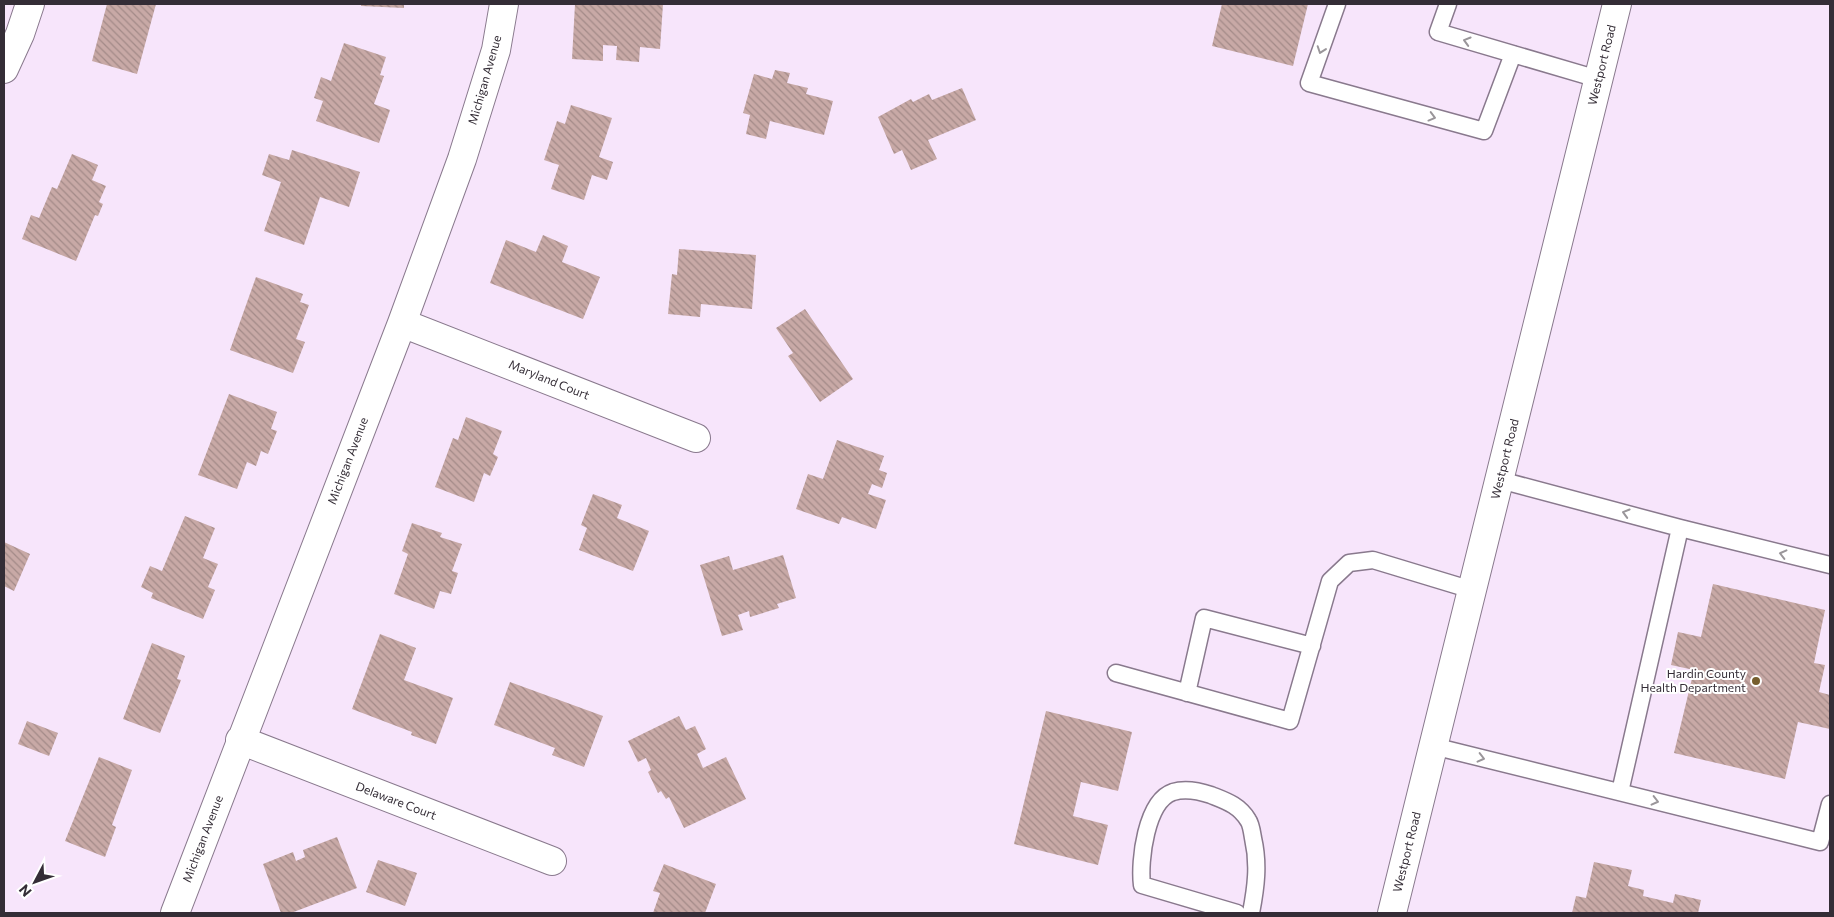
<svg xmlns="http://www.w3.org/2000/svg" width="1834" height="917" font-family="Commissioner,sans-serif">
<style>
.building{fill:url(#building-back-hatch)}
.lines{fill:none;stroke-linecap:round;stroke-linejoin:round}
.service-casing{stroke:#89798d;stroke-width:19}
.minor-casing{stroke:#89798d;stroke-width:30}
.service{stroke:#fff;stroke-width:16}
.minor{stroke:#fff;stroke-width:28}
.oneway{stroke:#9a969a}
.poi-dot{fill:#765e2e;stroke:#fff;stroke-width:2}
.labels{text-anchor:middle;stroke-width:4;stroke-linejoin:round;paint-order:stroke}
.street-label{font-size:12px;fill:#342d36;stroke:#fff}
.poi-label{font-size:12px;fill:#342d36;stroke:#fff;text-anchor:end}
</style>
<defs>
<pattern id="building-back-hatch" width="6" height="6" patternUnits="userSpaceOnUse" patternTransform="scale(1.25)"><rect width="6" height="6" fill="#c8a9a6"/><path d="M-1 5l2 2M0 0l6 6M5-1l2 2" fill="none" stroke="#a38a88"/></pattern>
</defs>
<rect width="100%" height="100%" fill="#f7e5fb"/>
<!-- building -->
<path class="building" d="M 107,4 L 156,4 L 137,74 L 92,61 Z
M 361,4 L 404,4 L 404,8 L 361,6 Z
M 575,4 L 663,4 L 660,49 L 640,47 L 639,62 L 616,60 L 617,46 L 603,45 L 603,61 L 572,59 Z
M 1222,4 L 1308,4 L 1293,66 L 1212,46 Z
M 344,43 L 386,57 L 380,75 L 384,76 L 374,104 L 390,110 L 379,143 L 316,121 L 323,101 L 314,98 L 321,77 L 331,81 Z
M 775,70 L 790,73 L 787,83 L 808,88 L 806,94 L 833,101 L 824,135 L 770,121 L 766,139 L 746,134 L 750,115 L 743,113 L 754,74 L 772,79 Z
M 962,88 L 976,120 L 928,140 L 937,159 L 911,170 L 902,150 L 894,154 L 878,117 L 911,99 L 913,102 L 929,94 L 932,100 Z
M 571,105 L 612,118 L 599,157 L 613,162 L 607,180 L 592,175 L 584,200 L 551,189 L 559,165 L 544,160 L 557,121 L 565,124 Z
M 292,150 L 360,172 L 349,207 L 320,197 L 304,245 L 264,231 L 281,182 L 262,175 L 269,154 L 289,160 Z
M 72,154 L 98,165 L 92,180 L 106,186 L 99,202 L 103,204 L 98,216 L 95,215 L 76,261 L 22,239 L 31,215 L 39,218 L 52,187 L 57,189 Z
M 543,235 L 568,246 L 562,262 L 600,277 L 583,319 L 490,283 L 506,240 L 536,252 Z
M 679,249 L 756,255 L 752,309 L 701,304 L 700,317 L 668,314 L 672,274 L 677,275 Z
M 256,277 L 303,294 L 300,302 L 309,305 L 296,339 L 305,342 L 293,373 L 230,350 Z
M 805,309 L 853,379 L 820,402 L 788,356 L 793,353 L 776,328 Z
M 229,394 L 277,412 L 271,429 L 277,431 L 268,454 L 261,451 L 256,466 L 247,462 L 237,489 L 198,475 Z
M 466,417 L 502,431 L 493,454 L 498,457 L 490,476 L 484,473 L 474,502 L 435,487 L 453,438 L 458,440 Z
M 837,440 L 884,456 L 879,470 L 887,473 L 882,488 L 872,484 L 868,494 L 886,500 L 876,529 L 842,517 L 839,524 L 796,509 L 808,474 L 823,479 Z
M 593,494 L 622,505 L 617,518 L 649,531 L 633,571 L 579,550 L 587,528 L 581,525 Z
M 185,516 L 215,528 L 203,558 L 218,564 L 208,587 L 215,590 L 203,619 L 151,598 L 153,593 L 141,587 L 150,566 L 162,571 Z
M 412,523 L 442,533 L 440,537 L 462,544 L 452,571 L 458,573 L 451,594 L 440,591 L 434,609 L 394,594 L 408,554 L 402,551 Z
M 4,542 L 30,554 L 14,591 L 4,586 Z
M 783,555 L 796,598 L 777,604 L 779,608 L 750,617 L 749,611 L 738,615 L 743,630 L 722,636 L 700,565 L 729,556 L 733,570 Z
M 1713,584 L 1825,610 L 1814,663 L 1825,665 L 1819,692 L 1830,695 L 1830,729 L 1798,722 L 1785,779 L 1674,753 L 1694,670 L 1671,665 L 1678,632 L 1701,637 Z
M 380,634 L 416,648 L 404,680 L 453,698 L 436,744 L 411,735 L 412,732 L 352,709 Z
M 152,643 L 185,656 L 177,679 L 181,680 L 160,733 L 123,719 Z
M 510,682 L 603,716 L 584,767 L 552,755 L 555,748 L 494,725 Z
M 1046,711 L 1132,732 L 1118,791 L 1081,782 L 1073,816 L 1108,825 L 1098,865 L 1014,844 Z
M 679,716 L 686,730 L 695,726 L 706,749 L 697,754 L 703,768 L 726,757 L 746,799 L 684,828 L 669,797 L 666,799 L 661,791 L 658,793 L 648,772 L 651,770 L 646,758 L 638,762 L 628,741 Z
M 27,721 L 58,733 L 49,756 L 18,744 Z
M 99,757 L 132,770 L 112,825 L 116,827 L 105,857 L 65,841 Z
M 337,837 L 357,888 L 291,913 L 281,913 L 263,864 L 293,852 L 296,861 L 305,857 L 303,850 Z
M 378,860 L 417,873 L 405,906 L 366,892 Z
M 1594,862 L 1632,870 L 1628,886 L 1644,890 L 1643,896 L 1673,903 L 1675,894 L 1701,900 L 1698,913 L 1572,913 L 1576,896 L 1586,898 Z
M 664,864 L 716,884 L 705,913 L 653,913 L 660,893 L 653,891 Z"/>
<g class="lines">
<!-- service casing -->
<g class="service-casing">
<path id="service" d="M 1337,4 L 1309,83 L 1484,131 L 1513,54
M 1448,4 L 1438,32 L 1598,79
M 1500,480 L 1680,528 L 1830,565
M 1116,673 L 1290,721 L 1330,581 L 1349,563 L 1373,560 L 1472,590
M 1187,693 L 1204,618 L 1312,646
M 1433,746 L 1820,842 L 1830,804
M 1620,792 L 1680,528
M 1237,913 L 1142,885 C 1139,861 1146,801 1173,792 C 1186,788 1199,791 1211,795 C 1226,801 1239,805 1248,820 C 1251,824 1252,832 1253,838 C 1259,864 1256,887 1251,913"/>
</g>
<!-- minor casing -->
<g class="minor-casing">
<path id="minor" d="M 4,69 L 20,34 L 30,4
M 402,323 L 696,438
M 240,740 L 552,861
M 175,913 L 402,323 L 462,159 L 496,50 L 504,4
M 1392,913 L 1617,4"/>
</g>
<!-- service -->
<use href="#service" class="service"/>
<!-- minor -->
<use href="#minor" class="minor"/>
</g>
<!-- one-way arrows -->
<defs><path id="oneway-chevron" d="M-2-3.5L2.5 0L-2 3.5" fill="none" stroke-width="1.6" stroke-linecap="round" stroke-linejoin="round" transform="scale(1.25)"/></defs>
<g class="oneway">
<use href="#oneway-chevron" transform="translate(1467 41) rotate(-164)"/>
<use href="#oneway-chevron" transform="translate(1321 50) rotate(109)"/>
<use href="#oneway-chevron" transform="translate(1432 117) rotate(15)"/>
<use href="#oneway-chevron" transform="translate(1626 513) rotate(-164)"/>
<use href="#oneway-chevron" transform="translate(1783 554) rotate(-166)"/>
<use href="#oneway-chevron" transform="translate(1481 758) rotate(14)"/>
<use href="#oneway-chevron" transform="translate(1655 801) rotate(14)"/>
</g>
<!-- markers -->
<circle class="poi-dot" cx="1756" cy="681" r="5"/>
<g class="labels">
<!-- street labels -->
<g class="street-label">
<text transform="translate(1602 65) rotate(-76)" y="4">Westport Road</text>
<text transform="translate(485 80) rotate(-74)" y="4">Michigan Avenue</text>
<text transform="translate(549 380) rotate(22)" y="4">Maryland Court</text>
<text transform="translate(1505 459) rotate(-76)" y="4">Westport Road</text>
<text transform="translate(348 461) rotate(-69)" y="4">Michigan Avenue</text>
<text transform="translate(396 801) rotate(21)" y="4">Delaware Court</text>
<text transform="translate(203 839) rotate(-69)" y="4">Michigan Avenue</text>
<text transform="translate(1407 852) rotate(-76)" y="4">Westport Road</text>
</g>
<!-- poi labels -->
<g class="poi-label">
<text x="1746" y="678">Hardin County<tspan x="1746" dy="14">Health Department</tspan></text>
</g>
</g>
<!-- border -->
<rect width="1834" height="917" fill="none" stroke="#342d36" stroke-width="10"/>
<!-- north arrow -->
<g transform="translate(35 882) rotate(229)" stroke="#ffffff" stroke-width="4" paint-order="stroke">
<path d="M0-4L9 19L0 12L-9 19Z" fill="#342d36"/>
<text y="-8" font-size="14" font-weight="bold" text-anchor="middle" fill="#342d36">N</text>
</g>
</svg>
